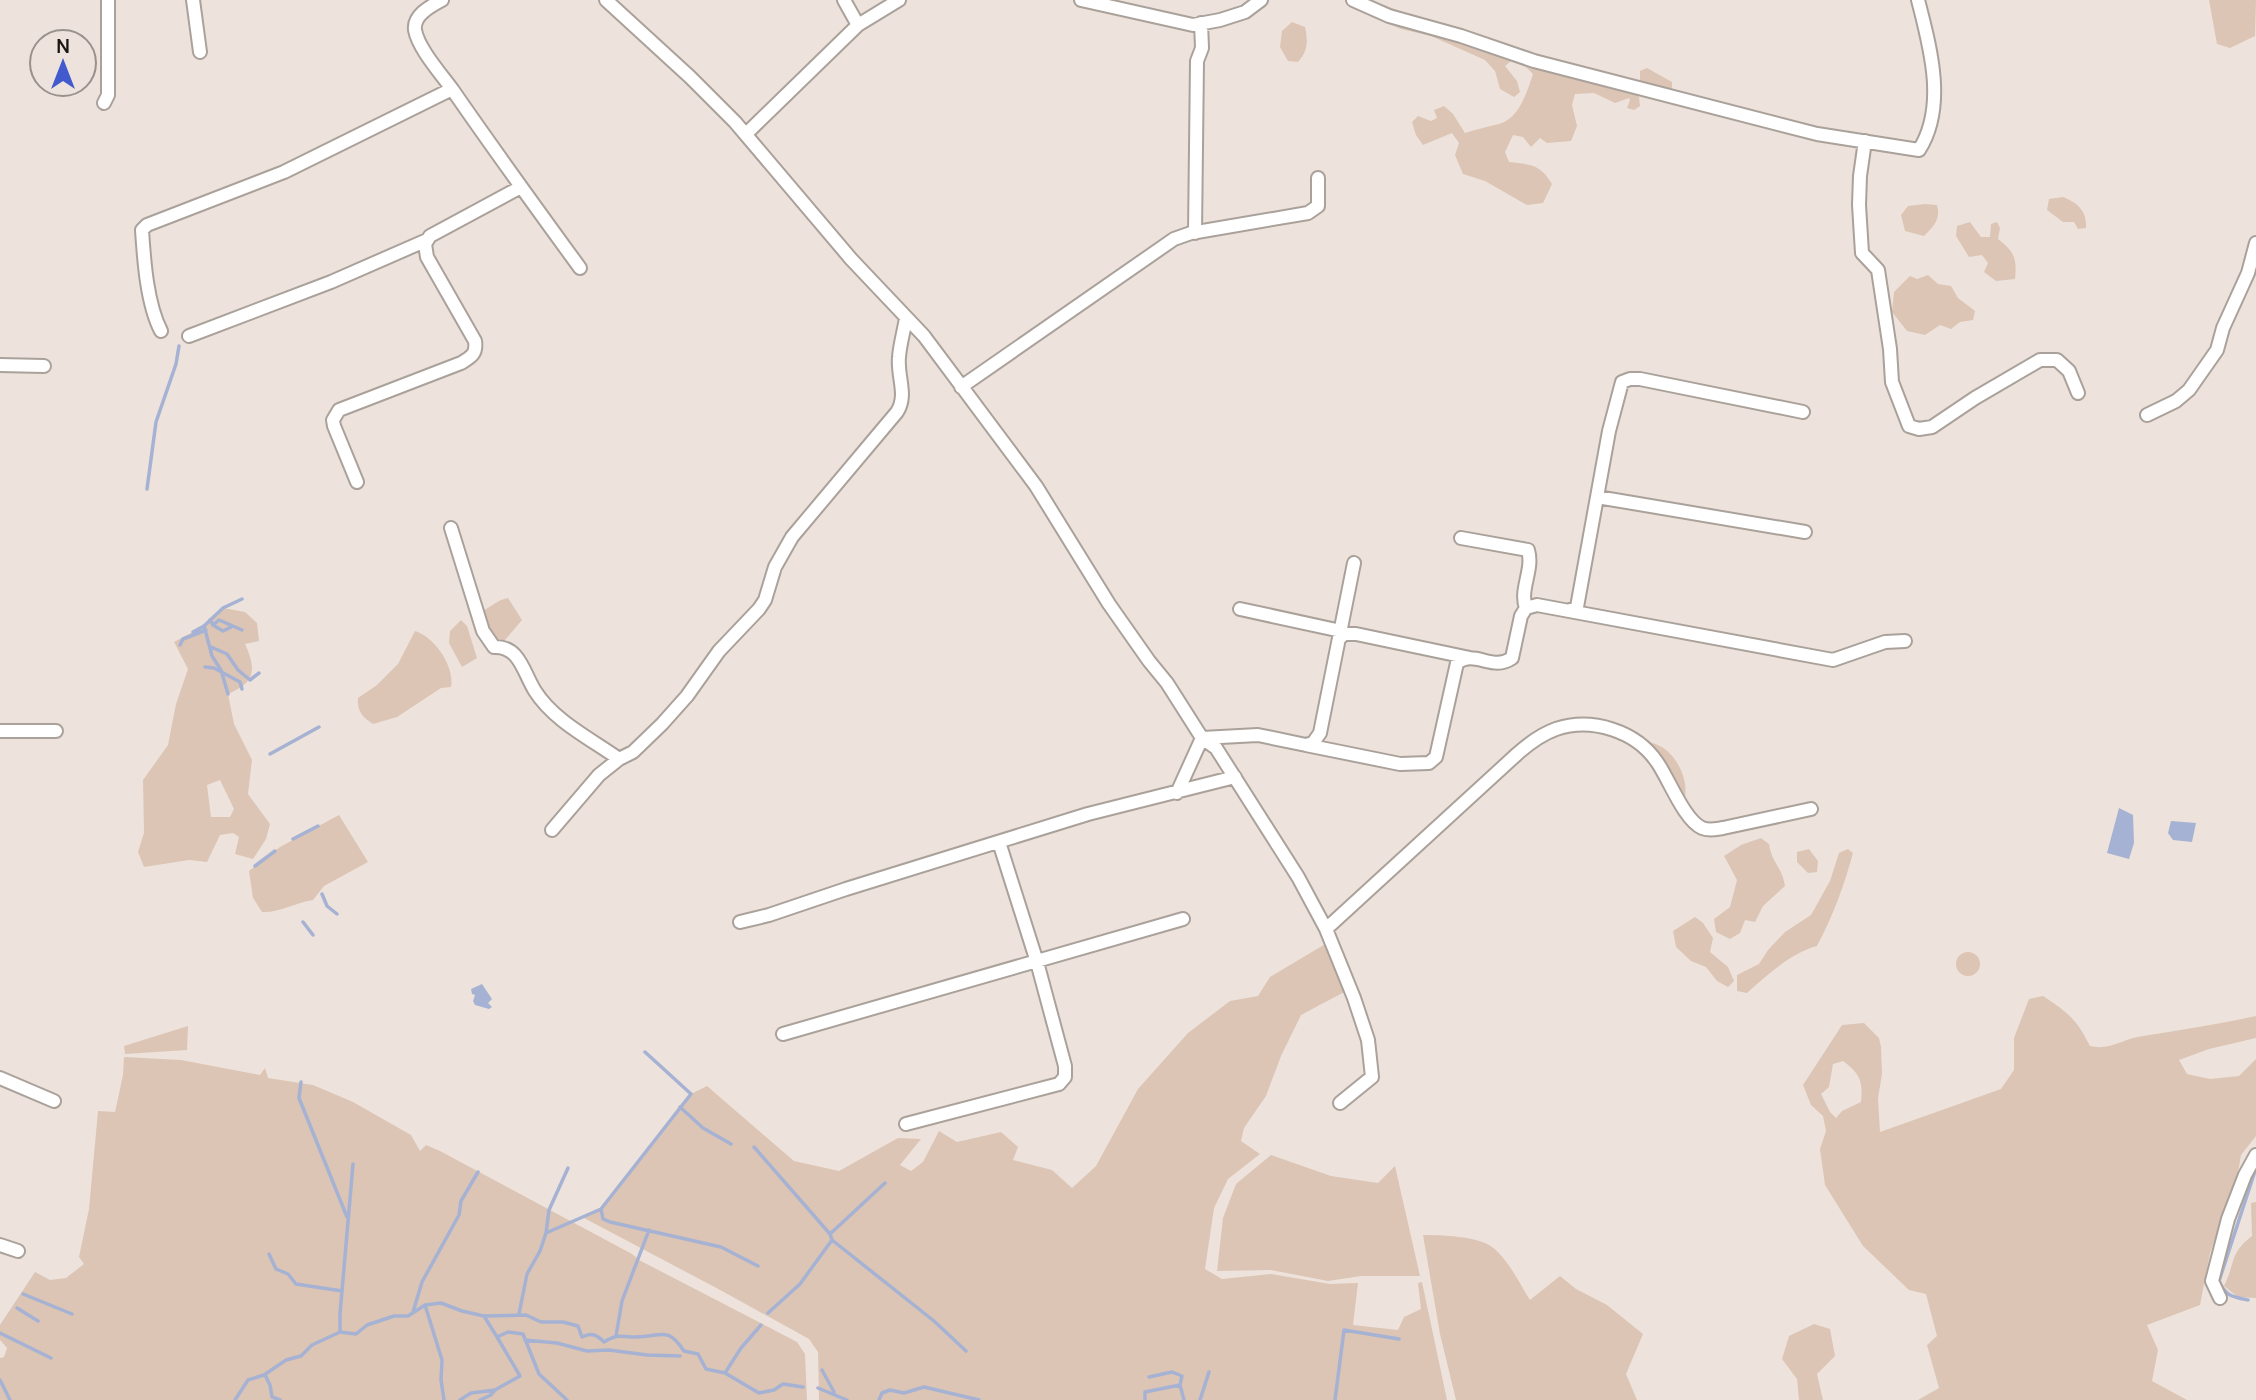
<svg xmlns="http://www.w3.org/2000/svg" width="2256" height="1400" font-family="Manrope,sans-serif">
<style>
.green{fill:#dcc5b4;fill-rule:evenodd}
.water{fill:#a6b2d3}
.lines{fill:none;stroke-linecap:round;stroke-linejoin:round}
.stream{stroke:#a6b2d3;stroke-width:3.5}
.street-casing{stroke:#aaa19a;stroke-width:16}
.street{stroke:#fff;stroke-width:12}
</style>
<rect width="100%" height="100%" fill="#ede3dc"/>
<!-- green -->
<path class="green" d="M 1345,0 L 1371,0 L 1428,22 L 1529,51 L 1628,85 L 1639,97 L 1640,106 L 1634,110 L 1627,108 L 1630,100 L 1629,98 L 1615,103 L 1594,93 L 1575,94 L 1572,105 L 1577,126 L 1571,141 L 1547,143 L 1540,138 L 1531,147 L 1523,137 L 1513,135 L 1505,152 L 1509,162 C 1531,164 1541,165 1552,184 L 1543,203 L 1527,205 L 1485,181 L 1463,174 L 1455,155 L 1459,143 L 1452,133 L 1423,145 L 1416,135 L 1412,122 L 1418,116 L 1431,121 L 1437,118 L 1434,110 L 1444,106 L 1453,114 L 1465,133 C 1477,129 1487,127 1499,124 C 1519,119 1527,92 1533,74 L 1526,67 L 1511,61 L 1505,66 L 1517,81 L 1520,92 L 1514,97 L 1500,89 L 1495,71 L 1485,60 L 1431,36 L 1401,29 L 1347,5 Z
M 2209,0 L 2256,0 L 2255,36 L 2230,48 L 2217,44 Z
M 1292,22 L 1305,27 C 1308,41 1308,51 1298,62 L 1288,61 L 1280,47 L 1282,31 Z
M 1647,68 L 1672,82 L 1672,93 L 1640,84 L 1640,71 Z
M 2063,197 C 2078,203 2087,211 2086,228 L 2078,229 L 2074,222 L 2063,222 L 2047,210 L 2049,199 Z
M 1925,204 L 1937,205 C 1941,219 1934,226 1924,236 L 1905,231 L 1901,215 L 1908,206 Z
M 1970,222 L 1981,237 L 1990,237 L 1991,224 L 1997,222 L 2000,228 L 1998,239 C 2015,252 2017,259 2015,279 L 1996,281 L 1984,272 L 1988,263 L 1982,255 L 1969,257 L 1956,236 L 1957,226 Z
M 1928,275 L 1938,284 L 1951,286 L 1958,298 L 1975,311 L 1973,320 L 1960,322 L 1951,329 L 1940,325 L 1925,335 L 1907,331 L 1892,312 L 1894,292 L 1910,276 L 1917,279 Z
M 508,598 L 522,620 L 499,647 L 492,644 L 481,612 C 491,607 497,600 508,598 Z
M 223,608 L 245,612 L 257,623 L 259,641 L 245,644 C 257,670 255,683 228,694 L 234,724 L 252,760 L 248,794 L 270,824 L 266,839 L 253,859 L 235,854 L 239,837 L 233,833 L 220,835 L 207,862 L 189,860 L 144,867 L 138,852 L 144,833 L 143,780 L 168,745 L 176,704 L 188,669 L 174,642 L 204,626 ZM 220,780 L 234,809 L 230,817 L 211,817 L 207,785 Z
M 461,620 L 467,626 L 477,658 L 462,667 L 449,643 L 450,631 Z
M 415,631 C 435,637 455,667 451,687 L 441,688 L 397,717 L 373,724 C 362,717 357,711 358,698 L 377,685 L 398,664 Z
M 1645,742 C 1670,742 1689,774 1685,797 L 1680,795 Z
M 339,815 L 368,862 L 324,886 L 313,900 C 295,903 279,913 262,912 L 253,898 L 249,871 L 280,847 Z
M 1761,838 L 1769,844 C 1772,864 1782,866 1785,886 L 1763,906 L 1755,922 L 1745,920 L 1740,933 L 1730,939 L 1716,932 L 1714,919 L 1730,907 L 1737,880 L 1724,856 L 1741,845 Z
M 1809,849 L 1818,861 L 1817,872 L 1808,873 L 1797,862 L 1797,852 Z
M 1848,849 L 1853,853 C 1844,886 1833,916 1817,946 C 1791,953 1767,975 1747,993 L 1737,991 L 1737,975 L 1759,964 L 1768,950 L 1785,932 L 1811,915 L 1830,881 L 1839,853 Z
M 1695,917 L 1703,923 L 1713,938 L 1710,952 L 1728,967 L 1734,981 L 1728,987 L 1717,981 L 1706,967 L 1691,961 L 1676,947 L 1673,931 Z
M 1327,943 L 1348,990 L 1301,1015 L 1281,1056 L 1266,1096 L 1244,1128 L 1241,1141 L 1260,1154 L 1228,1179 L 1214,1208 L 1205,1269 L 1222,1279 L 1271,1274 L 1330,1284 L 1358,1283 L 1353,1325 L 1398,1330 L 1404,1317 L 1421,1309 L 1418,1283 L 1422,1282 L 1447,1400 L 819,1400 L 818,1352 L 809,1339 L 722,1291 L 584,1218 L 601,1209 L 691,1094 L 707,1086 L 794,1161 L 839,1171 L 898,1138 L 921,1139 L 900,1165 L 911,1171 L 923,1162 L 939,1131 L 957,1142 L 1001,1132 L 1018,1147 L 1013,1160 L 1052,1170 L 1072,1188 L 1096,1166 L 1138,1089 L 1188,1033 L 1230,1001 L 1258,996 L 1270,977 Z
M1956 964a12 12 0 1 1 24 0a12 12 0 1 1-24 0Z
M 2043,996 C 2067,1012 2076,1018 2090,1046 C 2110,1051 2124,1038 2143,1036 C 2181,1030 2219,1024 2256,1016 L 2256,1038 L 2209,1049 L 2179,1060 L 2187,1074 L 2210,1079 L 2239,1076 L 2256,1059 L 2256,1136 L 2241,1155 L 2237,1178 L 2210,1253 L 2200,1305 L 2147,1325 L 2158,1350 L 2152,1381 L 2187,1400 L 1918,1400 L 1939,1388 L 1927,1345 L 1937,1336 L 1926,1294 L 1909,1290 L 1863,1246 L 1825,1185 L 1820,1149 L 1826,1131 L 1823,1116 L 1811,1105 L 1803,1085 L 1842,1025 L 1864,1023 L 1879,1038 L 1881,1047 L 1882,1074 L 1878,1098 L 1880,1132 L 2001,1089 L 2014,1070 L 2014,1038 L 2029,999 ZM 1843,1061 C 1860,1074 1863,1080 1861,1102 L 1842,1111 L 1836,1118 L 1830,1112 L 1821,1094 L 1829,1087 L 1833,1064 Z
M 188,1026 L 187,1050 L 125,1054 L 124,1046 Z
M 124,1057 L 181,1060 L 260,1075 L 265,1068 L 268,1078 L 313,1085 L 353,1102 L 411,1135 L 420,1151 L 426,1145 L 440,1151 L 632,1254 L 639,1260 L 797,1342 L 805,1354 L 807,1400 L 0,1400 L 0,1358 L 4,1357 L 7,1348 L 0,1340 L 0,1325 L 35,1272 L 50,1280 L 66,1278 L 84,1264 L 79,1257 L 89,1209 L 98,1111 L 115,1112 L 123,1075 Z
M 1271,1155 L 1331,1176 L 1378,1183 L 1395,1166 L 1420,1276 L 1361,1276 L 1328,1281 L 1271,1270 L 1217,1271 L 1223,1218 L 1236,1184 Z
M 2256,1202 L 2256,1298 L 2238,1297 L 2224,1286 C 2236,1262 2229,1254 2252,1236 L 2251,1203 Z
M 1423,1235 C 1441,1235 1477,1236 1492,1247 C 1509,1260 1519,1283 1530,1300 L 1560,1276 L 1576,1289 L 1607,1305 L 1643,1334 L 1626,1374 L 1637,1400 L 1456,1400 L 1440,1334 Z
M 1814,1324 L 1830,1329 L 1835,1356 L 1817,1374 L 1823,1400 L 1799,1400 L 1797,1379 L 1782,1359 L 1789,1336 Z"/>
<!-- water -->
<path class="water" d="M 2119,808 L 2133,815 L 2134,843 L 2129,859 L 2107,853 Z
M 2171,821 L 2196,823 L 2192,842 L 2173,840 L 2168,833 Z
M 482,984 L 492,999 L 488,1003 L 492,1007 L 489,1009 L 475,1005 L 473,1001 L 475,995 L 472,994 L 471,989 Z"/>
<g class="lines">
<!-- stream -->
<path class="stream" d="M 147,489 L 156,422 L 176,364 L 179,346
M 210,620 L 213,625 L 219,620 L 242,630
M 213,625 L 223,631 L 231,627
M 204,626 L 212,656 L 221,670 L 228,694
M 193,632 L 204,626 L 223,608 L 242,599
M 180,645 L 183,639 L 206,630
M 211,647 L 227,654 L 238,670 L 250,680 L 259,673
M 205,667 L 214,668 L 240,682 L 242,689
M 270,754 L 319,727
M 293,839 L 318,826
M 255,866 L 275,851
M 322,894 L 327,906 L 337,914
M 303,922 L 313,935
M 301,1082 L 299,1098 L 347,1217
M 680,1107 L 703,1128 L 731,1144
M 754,1147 L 830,1234 L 832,1240
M 601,1209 L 603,1219 L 610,1222 L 721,1247 L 758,1266
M 546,1233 L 601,1209 L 691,1094 L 645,1052
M 830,1234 L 885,1183
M 269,1254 L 276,1269 L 288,1274 L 296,1284 L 342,1291
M 23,1294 L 72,1314
M 2248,1300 C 2233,1297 2225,1296 2219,1281 L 2256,1168
M 425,1305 L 442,1360 L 441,1380 L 444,1400
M 17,1308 L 38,1321
M 413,1312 L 422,1282 L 459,1215 L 461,1201 L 478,1172
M 768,1313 L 800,1284 L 832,1240 L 934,1321 L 966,1351
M 519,1314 L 527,1274 L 540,1251 L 546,1233 L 549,1210 L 568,1168
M 484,1316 L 497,1337 L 508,1332 L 523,1334 L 539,1374 L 567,1400
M 340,1332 L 340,1314 L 353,1164
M 0,1333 L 51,1358
M 616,1336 L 622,1301 L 649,1230
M 525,1340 L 557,1343 L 587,1351 L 609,1350 L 647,1355 L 680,1356
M 822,1370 L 834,1392
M 725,1373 L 741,1348 L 761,1325
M 265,1375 L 270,1385 L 272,1397 L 280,1400
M 1149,1377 L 1172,1372 L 1182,1376 L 1180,1385 L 1184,1400
M 0,1380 L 10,1400
M 818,1388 L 847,1400
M 235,1400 L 248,1380 L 264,1375 L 286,1360 L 301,1356 L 312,1345 L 340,1332 L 356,1334 L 367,1325 L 394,1316 L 408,1316 L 425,1305 L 441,1303 L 462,1311 L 484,1316 L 526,1315 L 541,1322 L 563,1322 L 578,1326 L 582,1337 C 592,1332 597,1335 604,1342 C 619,1333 621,1337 636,1337 C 661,1337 667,1325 684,1351 L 698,1354 L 706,1369 L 725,1373 L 759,1393 L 774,1390 L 783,1384 L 803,1387
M 460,1400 L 471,1393 L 495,1390 L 520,1376 L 497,1337
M 480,1400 L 491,1395 L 495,1390
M 879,1400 L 882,1393 L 890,1390 L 904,1393 L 924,1387 L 979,1400
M 1145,1400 L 1145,1392 L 1180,1385
M 1200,1400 L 1209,1372
M 1335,1400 L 1344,1330 L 1399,1339"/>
<!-- street casing -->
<g class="street-casing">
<path id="street" d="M 193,0 L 200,52
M 442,0 C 431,6 413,15 415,30 C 418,48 441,74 452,89 C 494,150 537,209 580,268
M 606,0 L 690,77 L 735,122 L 851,259 L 924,336 L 1036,486 L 1109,604 L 1149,661 L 1167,683 L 1202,738 L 1216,748 L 1298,877 L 1326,929 L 1354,998 L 1368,1040 L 1372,1077 L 1340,1103
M 844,0 L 858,25
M 1081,0 L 1193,25 L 1220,20 L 1245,12 L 1261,0
M 1353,0 L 1389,16 L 1461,36 L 1534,61 L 1817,134 L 1919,150 C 1947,106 1930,47 1918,0
M 104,103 L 108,95 L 108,0
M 746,134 L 858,25 L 899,0
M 1865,141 L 1860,176 L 1859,205 L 1862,253 L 1878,270 L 1890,349 L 1892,382 L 1909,426 L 1919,429 L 1932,427 L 1975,398 L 2040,360 L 2057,360 L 2069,371 L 2078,393
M 1195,233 L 1197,61 L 1202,48 L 1201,23
M 161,331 C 147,304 144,261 142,230 L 147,225 L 284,172 L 452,89
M 189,336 L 331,282 L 427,240
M 0,365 L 44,366
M 961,387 L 1174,239 L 1191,233 L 1308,213 L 1318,206 L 1318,178
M 2147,415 L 2176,401 L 2189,390 L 2217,350 L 2223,328 L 2248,273 L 2256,243
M 357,482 L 334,426 L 333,420 L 339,410 L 461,363 C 471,357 477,354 475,341 L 427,257 L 425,244 L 430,236 L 521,187
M 1597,497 L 1805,532
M 451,528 L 483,631 L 494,647 C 520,646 523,672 535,691 C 554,721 591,739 619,759
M 1461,538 L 1528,550 C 1534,570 1519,589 1526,608
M 1240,609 L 1341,631
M 1569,611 L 1577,607 L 1609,431 L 1622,382 L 1630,379 L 1640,379 L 1803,412
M 1339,639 L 1344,634 L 1356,634 L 1470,658
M 0,731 L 56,731
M 1306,745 L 1400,764 L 1429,763 L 1436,757 L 1457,663 C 1475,649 1492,672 1512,658 L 1521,616 L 1526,608 L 1537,605 L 1833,660 L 1885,642 L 1905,641
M 1177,793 L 1202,738 L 1258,735 L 1306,745 L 1313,743 L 1320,733 L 1354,563
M 552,830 L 599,775 L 619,759 L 633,752 L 662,724 L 687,696 L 719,651 L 759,609 L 765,600 L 775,567 L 792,537 L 897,412 C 908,395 897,377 899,357 C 900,344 904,331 906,318
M 740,922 L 769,915 L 846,889 L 1088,814 L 1235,777
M 1326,929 L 1516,755 C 1527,745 1542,734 1556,729 C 1592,717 1636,731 1657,762 C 1669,779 1684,820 1702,828 C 1709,831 1716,829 1723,828 L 1811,809
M 783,1034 L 1183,919
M 0,1078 L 54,1101
M 906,1124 L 1059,1084 L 1065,1077 L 1065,1066 L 1037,962 L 999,842
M 0,1245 L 18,1251
M 2220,1298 L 2212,1281 L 2228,1219 L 2245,1175 L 2256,1155"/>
</g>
<!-- street -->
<use href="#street" class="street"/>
</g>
<!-- north arrow -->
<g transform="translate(63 63)"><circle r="33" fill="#ede3dc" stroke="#98918c" stroke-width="2"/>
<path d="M0-5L12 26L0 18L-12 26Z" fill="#415acd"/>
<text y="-10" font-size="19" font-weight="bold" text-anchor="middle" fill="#191513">N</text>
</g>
</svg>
